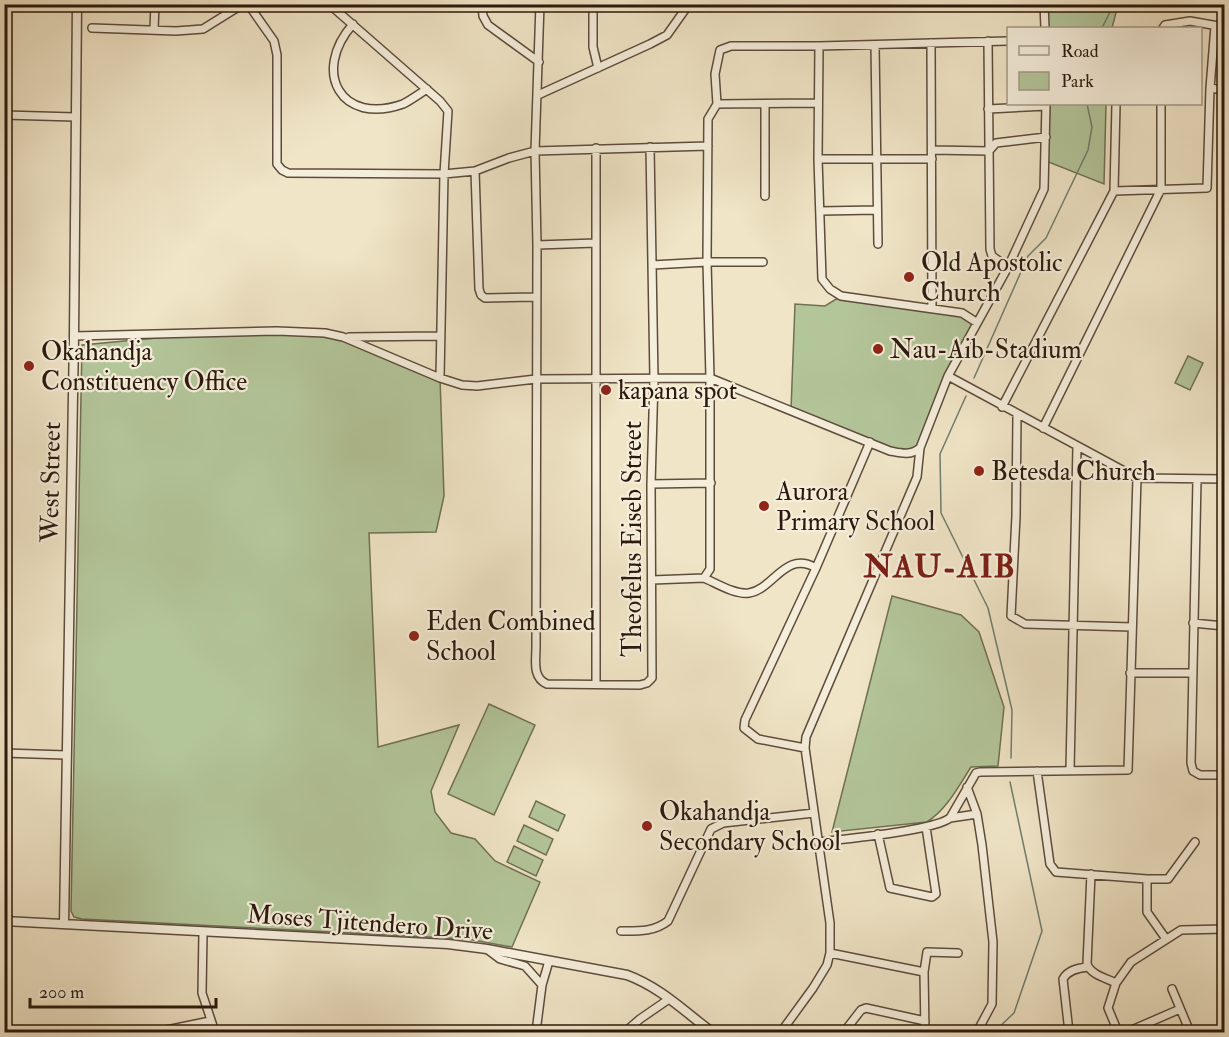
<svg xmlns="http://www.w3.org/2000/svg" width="1229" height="1037" font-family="'IM FELL Double Pica',serif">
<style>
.green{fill:#b3c69a;stroke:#707054;stroke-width:1.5}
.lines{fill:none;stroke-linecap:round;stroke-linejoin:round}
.stream{stroke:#6f7d6f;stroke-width:1.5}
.minor-casing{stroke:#5d4c3c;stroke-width:10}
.tertiary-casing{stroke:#5d4c3c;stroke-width:11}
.minor{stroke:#f5eedb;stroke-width:7}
.tertiary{stroke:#f5eedb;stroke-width:8}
.poi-dot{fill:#8f2418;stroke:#f5eedb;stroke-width:2}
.labels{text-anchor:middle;stroke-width:4.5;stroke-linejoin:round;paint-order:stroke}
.poi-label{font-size:26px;fill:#2c190d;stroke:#f5eedb;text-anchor:start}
.street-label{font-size:26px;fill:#2c190d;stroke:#f5eedb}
.district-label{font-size:32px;font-weight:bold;letter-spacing:1.5px;fill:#7a1f14;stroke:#f5eedb}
</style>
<rect width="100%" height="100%" fill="#f0e5c7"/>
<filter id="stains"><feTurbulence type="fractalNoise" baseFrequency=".00333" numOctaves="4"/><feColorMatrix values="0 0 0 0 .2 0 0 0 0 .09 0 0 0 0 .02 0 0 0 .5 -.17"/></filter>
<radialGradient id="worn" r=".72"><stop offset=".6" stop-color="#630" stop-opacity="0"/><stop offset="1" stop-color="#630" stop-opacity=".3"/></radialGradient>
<!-- green -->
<path class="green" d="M 1044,5 L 1118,5 L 1112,28 L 1045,28 Z
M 1046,104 L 1106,104 L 1104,184 L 1046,161 Z
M 841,296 L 962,313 L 976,322 L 948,376 L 920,448 L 907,454 L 791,410 L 795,304 L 825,306 Z
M 210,333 L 325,333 L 440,378 L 444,496 L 436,532 L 369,533 L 378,747 L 459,725 L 431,791 L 435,812 L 451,833 L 475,839 L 495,861 L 540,882 L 512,947 L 467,939 L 82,919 L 74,917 L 71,911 L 82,345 Z
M 1188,356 L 1203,363 L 1190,390 L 1175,383 Z
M 892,596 L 961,615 L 979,632 L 1004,707 L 998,766 L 971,767 C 958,787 947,809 927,822 L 832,832 Z
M 489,704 L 535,725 L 494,815 L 448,794 Z
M 536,801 L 565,815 L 558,831 L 529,817 Z
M 524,825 L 553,839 L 546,855 L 517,841 Z
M 514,846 L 543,860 L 536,876 L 507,862 Z"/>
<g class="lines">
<!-- stream -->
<path class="stream" d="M 1102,28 L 1114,4
M 974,378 L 1028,256 L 1046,238 L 1088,150 L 1092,127 L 1087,104
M 966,396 L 940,454 L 941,513 L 988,608 L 1012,710 L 1011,758
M 994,1032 L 1014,1013 L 1042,931 L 1010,782"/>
<!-- minor casing -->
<g class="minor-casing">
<path id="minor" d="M 248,4 L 274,41 L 277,55 L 277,164 L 282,170 L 288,173 L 444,174 L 475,171 L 509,158 L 535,151 L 708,146
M 329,4 L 440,101 L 448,111 L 444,174 L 440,378
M 482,4 L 483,16 L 488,25 L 539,62
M 540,4 L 535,151 L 537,245 L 536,647 C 536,660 532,678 547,684 L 640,685 L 647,683 L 652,678 L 651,484 L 654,379 L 650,147
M 593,4 L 593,47 L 598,68
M 1044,4 L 1045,28
M 353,24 C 311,72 341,126 403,104 C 411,100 419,94 427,89
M 92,28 L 176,31 L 203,29 L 243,4
M 1163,28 L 1165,25 L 1190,21 L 1224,27
M 154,29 L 155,4
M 988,41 L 990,249 L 992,256 L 1008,267
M 931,43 L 932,308
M 875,45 L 878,244
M 819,46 L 818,159 L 822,279 L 830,289 L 841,296 L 962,313 L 976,322
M 1210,88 L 1224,90
M 538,95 L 650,44 L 667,35 L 689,4
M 717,104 L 818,103
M 765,104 L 765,196
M 988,109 L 1046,106
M 4,115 L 75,117
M 932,150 L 989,151 L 996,143 L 1046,137
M 818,159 L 932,159
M 475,171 L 479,289 L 481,295 L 485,298 L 536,297
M 1114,191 L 1207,188 L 1210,88 L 1215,26
M 820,211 L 877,210
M 537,245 L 596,243
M 652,265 L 707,262 L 763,262
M 74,336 L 277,331 L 325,333 L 343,337 L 440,378 L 462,385 L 477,386 L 536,379 L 710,378 L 890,451 C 901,453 910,456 920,448
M 349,337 L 440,336
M 948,376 L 1137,478 L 1224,479
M 1002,407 L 1114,191 L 1116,104
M 1017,415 L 1016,516 L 1011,616 L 1025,624 L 1132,627
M 1043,428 L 1161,189 L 1161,104
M 1197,480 L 1191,763 L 1193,771 L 1200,775 L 1224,775
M 651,484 L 711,483
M 704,578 C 716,583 735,595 749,593 C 774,589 785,550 816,568
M 652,580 L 704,578 L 710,569 L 710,378 L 707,262 L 708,119 L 717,104 L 715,74 L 720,50 L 731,46 L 819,46 L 1008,41
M 1193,623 L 1224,626
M 1130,673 L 1191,673
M 596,684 L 596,148
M 805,748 L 758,739 L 744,728 L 745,720 L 816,568 L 870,442
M 4,753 L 66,755
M 1070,770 L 1077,446
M 1037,771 L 1050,864 L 1056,872 L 1147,879 L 1168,879 L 1195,842
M 967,787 L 977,814 L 982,845 L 993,942 L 992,1004 L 977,1032
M 950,818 L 977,814
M 878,834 L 890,888 L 932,897 L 936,894 L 926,827
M 819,842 C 844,839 933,831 950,818 L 976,773 L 980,772 L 1128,770 L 1137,478
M 1091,874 L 1087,964 C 1091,975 1106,978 1116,983
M 1147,879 L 1147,912 L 1166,939
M 621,931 C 638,931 654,932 668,921 L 711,829 L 723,823 L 814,813
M 203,932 L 202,993 L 215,1032
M 488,950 L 500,959 L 525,966 L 542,985
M 830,953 L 924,972 L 925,1032
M 924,972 L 927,952 L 958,953
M 1172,989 L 1190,1032
M 157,1032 L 210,1021
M 536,1032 L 542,985 L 549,961
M 625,1032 L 640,1019 L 669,999
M 781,1032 L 813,988 L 827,965 L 830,953 L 830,923 L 805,748 L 806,737 L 917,477 L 920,448 L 948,376 L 1008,267 L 1044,189 L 1046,104
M 844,1032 L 861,1010 L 866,1008 L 925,1021
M 1069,1032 L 1063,979 C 1068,970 1078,968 1088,967
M 1118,1032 L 1108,1008 L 1116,983 L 1131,962 L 1181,930 L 1224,929
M 1127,1032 L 1180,1009"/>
</g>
<!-- tertiary casing -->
<g class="tertiary-casing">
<path id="tertiary" d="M 4,921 L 448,944 L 487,949 L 627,975 C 660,987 685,1012 712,1032
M 64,924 L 74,336 L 77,4"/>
</g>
<!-- minor -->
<use href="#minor" class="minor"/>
<!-- tertiary -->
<use href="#tertiary" class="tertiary"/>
</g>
<!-- markers -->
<g class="poi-dot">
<circle cx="909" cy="277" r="6"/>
<circle cx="878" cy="349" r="6"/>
<circle cx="29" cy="366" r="6"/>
<circle cx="606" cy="390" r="6"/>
<circle cx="979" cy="471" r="6"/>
<circle cx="764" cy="506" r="6"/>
<circle cx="414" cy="636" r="6"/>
<circle cx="647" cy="826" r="6"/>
</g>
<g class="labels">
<!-- poi labels -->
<g class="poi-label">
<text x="921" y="271">Old Apostolic<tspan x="921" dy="30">Church</tspan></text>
<text x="890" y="358">Nau-Aib-Stadium</text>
<text x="41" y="360">Okahandja<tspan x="41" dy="30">Constituency Office</tspan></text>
<text x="618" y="399">kapana spot</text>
<text x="991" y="480">Betesda Church</text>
<text x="776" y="500">Aurora<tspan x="776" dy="30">Primary School</tspan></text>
<text x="426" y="630">Eden Combined<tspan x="426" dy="30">School</tspan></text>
<text x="659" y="820">Okahandja<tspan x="659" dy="30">Secondary School</tspan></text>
</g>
<!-- street labels -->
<g class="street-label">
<text transform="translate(50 482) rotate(-89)" y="9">West Street</text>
<text transform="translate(632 539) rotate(-90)" y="9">Theofelus Eiseb Street</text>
<text transform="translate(370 922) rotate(4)" y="9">Moses Tjitendero Drive</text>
</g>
<!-- district labels -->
<g class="district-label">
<text x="940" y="577">NAU-AIB</text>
</g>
</g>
<!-- margin -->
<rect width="1229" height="1037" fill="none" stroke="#f0e5c7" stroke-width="24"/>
<rect x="6" y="6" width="1217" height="1025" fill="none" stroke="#2c190d" stroke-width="3"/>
<rect x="12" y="12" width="1205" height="1013" fill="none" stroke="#2c190d" stroke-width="1.5"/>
<!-- legend -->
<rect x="1007" y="27" width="195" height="78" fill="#f5eedb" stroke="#a59989" stroke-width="1.5"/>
<rect x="1019" y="46" width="30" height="9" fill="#f5eedb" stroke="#a59989" stroke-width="1.5"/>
<text x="1061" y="57" font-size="18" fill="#2c190d">Road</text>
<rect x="1019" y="72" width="30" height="18" fill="#b3c69a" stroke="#a59989" stroke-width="1.5"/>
<text x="1061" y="87" font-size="18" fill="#2c190d">Park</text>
<!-- scale -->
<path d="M30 998v9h186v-9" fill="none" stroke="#2c190d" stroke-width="3"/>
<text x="39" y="998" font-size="18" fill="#2c190d" stroke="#f5eedb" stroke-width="4.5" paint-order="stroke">200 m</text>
<rect width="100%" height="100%" filter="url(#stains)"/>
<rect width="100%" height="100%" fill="url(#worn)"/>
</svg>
